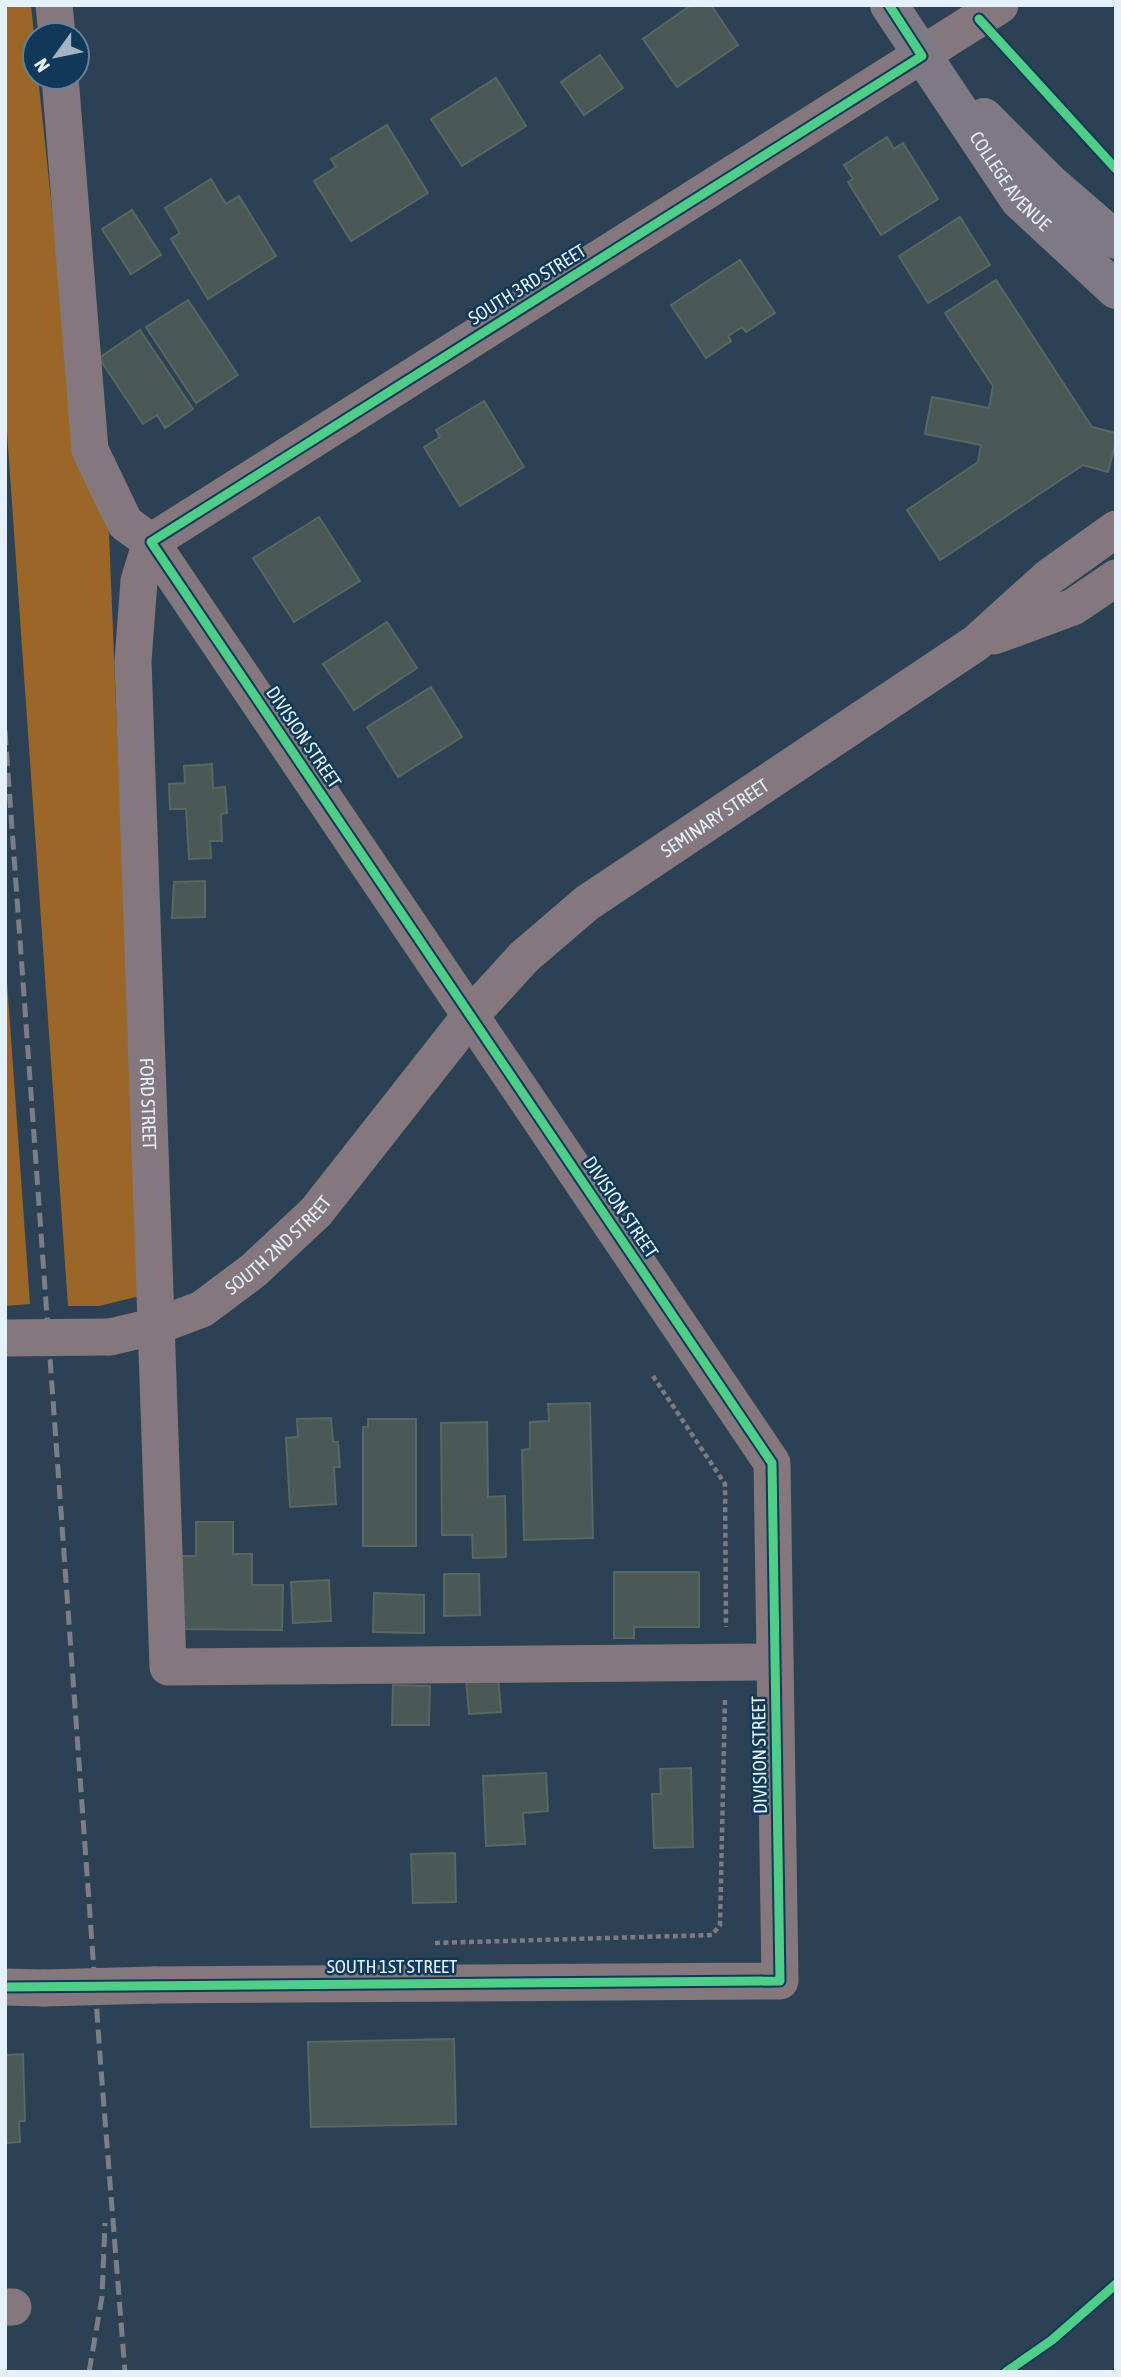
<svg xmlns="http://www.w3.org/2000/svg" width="1121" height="2377" font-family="'Asap Condensed',sans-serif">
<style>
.forest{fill:#9b6726}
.building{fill:#4a5856;stroke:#586664;stroke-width:2}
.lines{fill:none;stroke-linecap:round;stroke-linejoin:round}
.path{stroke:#7d7a81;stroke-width:4.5;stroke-dasharray:5 3.5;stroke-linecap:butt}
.minor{stroke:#84787e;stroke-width:37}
.major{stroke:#7e7983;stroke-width:38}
.rail{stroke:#7c7e87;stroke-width:5;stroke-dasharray:14 7;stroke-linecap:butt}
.minor-bridge{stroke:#84787e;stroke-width:37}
.cycleway-casing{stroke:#0f3859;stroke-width:13}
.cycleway{stroke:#4dcf88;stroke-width:9}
.labels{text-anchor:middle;stroke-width:5;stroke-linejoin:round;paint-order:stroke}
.street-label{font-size:19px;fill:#e4f1fd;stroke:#0f3859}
</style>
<rect width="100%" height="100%" fill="#2c4254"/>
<!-- forest -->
<path class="forest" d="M 5,5 L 31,5 L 35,44 L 35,77 L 38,77 L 79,463 L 109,533 L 140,1296 L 99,1306 L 68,1306 L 5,403 Z
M 5,954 L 30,1304 L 5,1306 Z"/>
<!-- building -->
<path class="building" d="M 691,5 L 711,5 L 738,45 L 677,87 L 643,39 Z
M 600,55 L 623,88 L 584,115 L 561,82 Z
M 496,78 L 526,126 L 462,166 L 431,119 Z
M 387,125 L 428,193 L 351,241 L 314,181 L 336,167 L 331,159 Z
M 887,137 L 894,149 L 903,143 L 938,199 L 881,235 L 848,182 L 853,179 L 844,165 Z
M 211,179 L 226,204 L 239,196 L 276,256 L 208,299 L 171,239 L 180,233 L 165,208 Z
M 132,210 L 161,255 L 131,274 L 102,229 Z
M 960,217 L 990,265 L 928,303 L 899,256 Z
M 740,260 L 775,313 L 746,332 L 742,327 L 728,336 L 731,341 L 706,358 L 671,305 Z
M 996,280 L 1092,427 L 1116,433 L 1116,441 L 1108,472 L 1083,465 L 940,560 L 907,510 L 978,462 L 981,445 L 925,434 L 932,397 L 989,408 L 993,386 L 945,313 Z
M 188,300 L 238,375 L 196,403 L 146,327 Z
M 140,330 L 193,409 L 165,428 L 157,415 L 143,424 L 99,358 Z
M 484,401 L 524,467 L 460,506 L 424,447 L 440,437 L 436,430 Z
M 319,517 L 360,581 L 294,622 L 253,558 Z
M 387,622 L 417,668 L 354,710 L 323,664 Z
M 431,687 L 462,737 L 398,777 L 367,727 Z
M 212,764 L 213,788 L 225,787 L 227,813 L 221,814 L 222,841 L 210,841 L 211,858 L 189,859 L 186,809 L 170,809 L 169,784 L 185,783 L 184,766 Z
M 205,881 L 205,917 L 172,918 L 174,882 Z
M 590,1403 L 593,1538 L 524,1540 L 522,1450 L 530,1449 L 530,1422 L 549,1421 L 548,1404 Z
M 331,1418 L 333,1442 L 338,1442 L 340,1467 L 334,1467 L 336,1504 L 290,1507 L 286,1438 L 298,1437 L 297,1419 Z
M 368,1419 L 416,1419 L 416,1546 L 363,1546 L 363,1427 L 368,1427 Z
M 487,1422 L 488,1497 L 505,1496 L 506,1557 L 473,1558 L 472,1535 L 442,1535 L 441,1423 Z
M 196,1522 L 233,1522 L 233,1554 L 252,1554 L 252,1585 L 283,1585 L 282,1630 L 177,1629 L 178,1556 L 196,1556 Z
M 614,1572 L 699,1572 L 699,1627 L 634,1627 L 634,1638 L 614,1638 Z
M 444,1574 L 479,1574 L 480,1615 L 444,1616 Z
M 329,1580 L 331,1621 L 293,1623 L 291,1582 Z
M 374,1593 L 424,1595 L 424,1633 L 373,1632 Z
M 498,1676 L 501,1712 L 469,1714 L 466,1678 Z
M 393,1685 L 430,1686 L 429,1725 L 392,1725 Z
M 691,1768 L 693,1847 L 654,1848 L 652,1794 L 661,1794 L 660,1769 Z
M 546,1773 L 548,1811 L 523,1813 L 525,1844 L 486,1846 L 483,1776 Z
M 455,1853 L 456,1902 L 413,1903 L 411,1854 Z
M 454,2039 L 456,2124 L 311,2127 L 308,2042 Z
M 23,2054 L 25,2121 L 19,2121 L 20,2142 L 5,2143 L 5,2055 Z"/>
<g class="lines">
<!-- path -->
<path class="path" d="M 653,1376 L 725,1484 L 726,1627
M 435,1943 L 712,1935 L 720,1925 L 725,1698"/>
<!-- minor -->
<g class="minor">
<path d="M 54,5 L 57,35"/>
<path d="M 60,77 L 90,450 L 125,523 L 151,542 L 772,1463 L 780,1981 L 154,1985"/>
<path id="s1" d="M 151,542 L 139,581 L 133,661 L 168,1667 L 775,1662"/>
<path d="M 151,542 L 1000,5"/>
<path d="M 994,636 L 1073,607 L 1116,578"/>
<path id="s2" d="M 110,1337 L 157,1326 L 202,1309 L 254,1270 L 316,1212 L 471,1015 L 524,957 L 587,903 L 976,643 L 1049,577 L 1116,529"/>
<path d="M 5,1987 L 44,1988"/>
<path d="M 5,2307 L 13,2307"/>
</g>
<!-- major -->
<g class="major">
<path id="s3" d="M 889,5 L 1019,200 L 1116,290"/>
<path d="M 984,117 L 1049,182 L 1116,240"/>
</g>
<!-- rail -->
<path class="rail" d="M 5,731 L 101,2069 L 125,2372
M 89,2372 L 102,2297 L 105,2223"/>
<!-- minor-bridge -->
<path class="minor-bridge" d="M 5,1338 L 110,1337
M 44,1988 L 154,1985"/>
<!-- cycleway casing -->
<g class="cycleway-casing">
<path id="cycleway" d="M 979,19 L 1116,169
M 5,1987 L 780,1981 L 772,1463 L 151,542 L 922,56 L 889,5
M 1006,2372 L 1052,2340 L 1116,2284"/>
</g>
<!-- cycleway -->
<use href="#cycleway" class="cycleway"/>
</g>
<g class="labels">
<!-- street labels -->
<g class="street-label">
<text dy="7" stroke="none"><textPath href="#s3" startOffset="214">COLLEGE AVENUE</textPath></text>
<text transform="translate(527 284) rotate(-32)" y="7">SOUTH 3RD STREET</text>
<text transform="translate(304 737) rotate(56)" y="7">DIVISION STREET</text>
<text dy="7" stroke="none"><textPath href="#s2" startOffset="812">SEMINARY STREET</textPath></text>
<text dy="7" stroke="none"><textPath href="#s1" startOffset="564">FORD STREET</textPath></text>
<text transform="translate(621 1207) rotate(56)" y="7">DIVISION STREET</text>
<text dy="7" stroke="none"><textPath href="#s2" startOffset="196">SOUTH 2ND STREET</textPath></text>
<text transform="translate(759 1755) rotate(-91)" y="7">DIVISION STREET</text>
<text x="392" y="1973">SOUTH 1ST STREET</text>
</g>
</g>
<!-- border -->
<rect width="1121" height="2377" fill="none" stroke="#e4f1fd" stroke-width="14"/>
<!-- north arrow -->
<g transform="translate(56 56) rotate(237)"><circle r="33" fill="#0f3859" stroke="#64829b" stroke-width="2"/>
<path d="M0-5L12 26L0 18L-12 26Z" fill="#a4b4c2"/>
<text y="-10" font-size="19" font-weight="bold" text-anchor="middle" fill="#e4f1fd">N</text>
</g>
</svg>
